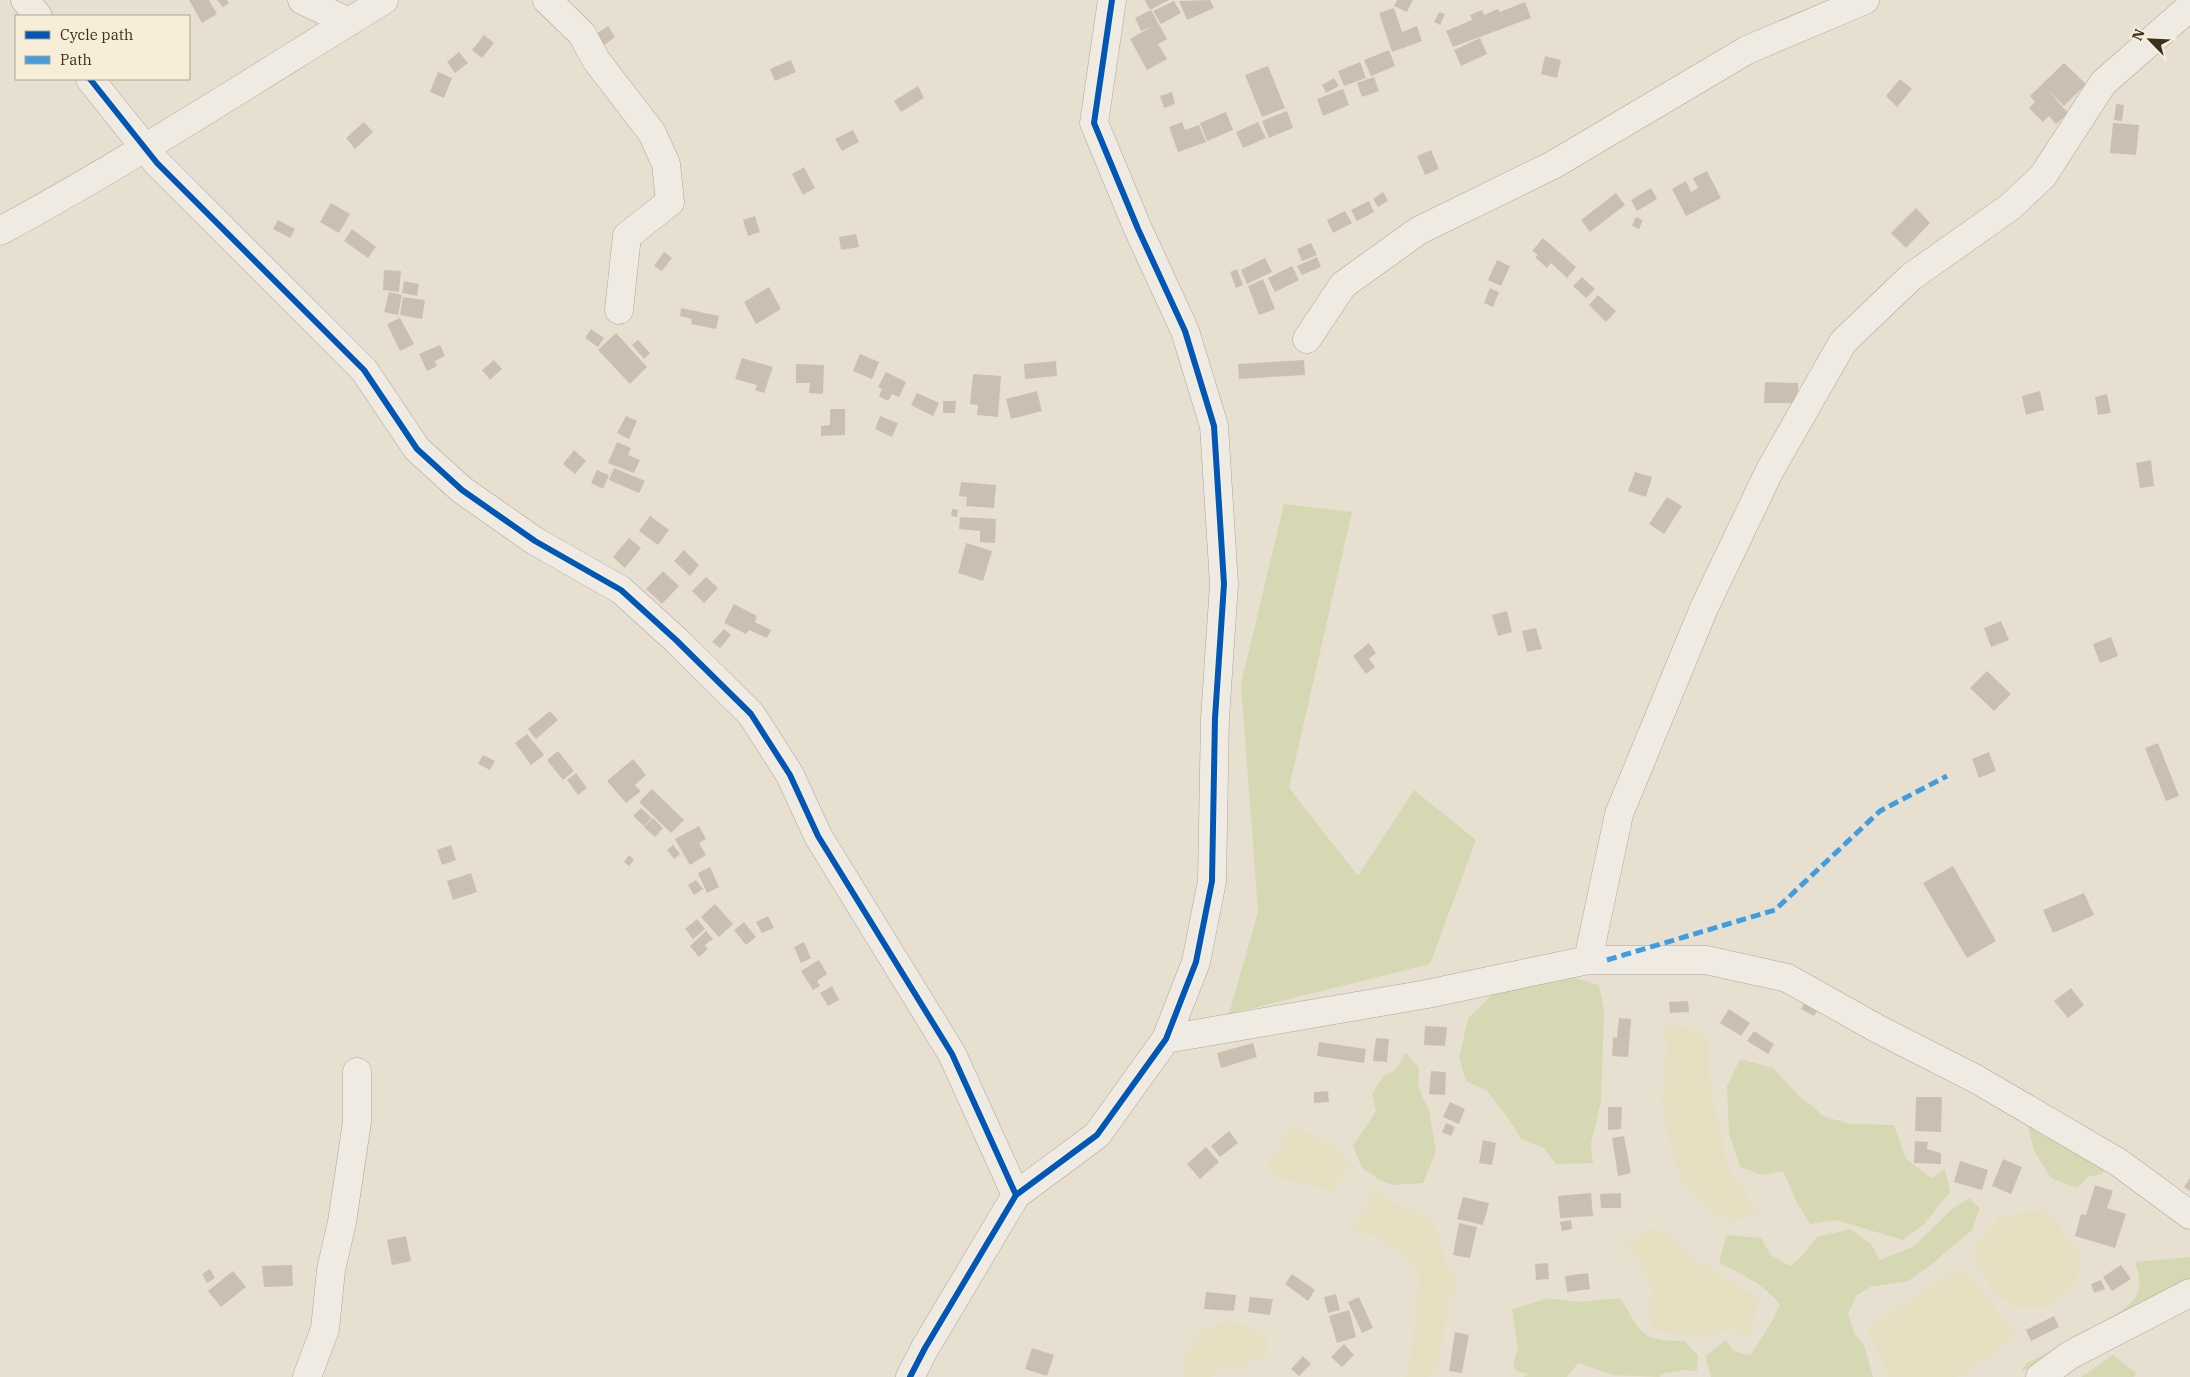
<svg xmlns="http://www.w3.org/2000/svg" width="2190" height="1377" font-family="'IBM Plex Serif',serif">
<style>
.farmland{fill:#e6dfc2}
.green{fill:#d6d7b3}
.building{fill:#cbbfb2}
.lines{fill:none;stroke-linecap:round;stroke-linejoin:round}
.minor-casing{stroke:#ada599;stroke-width:29}
.minor{stroke:#efebe3;stroke-width:28}
.quiet{stroke:#3f9de0;stroke-width:5;stroke-dasharray:10 5;stroke-linecap:butt}
.cycleway-casing{stroke:#f7eed8;stroke-width:9}
.cycleway{stroke:#0057b8;stroke-width:6}
</style>
<rect width="100%" height="100%" fill="#e7e0d1"/>
<!-- farmland -->
<path class="farmland" d="M 1664,1026 L 1691,1027 L 1709,1041 L 1709,1076 L 1728,1167 L 1759,1213 L 1731,1223 L 1702,1204 L 1677,1172 L 1661,1102 L 1667,1047 Z
M 1290,1128 L 1304,1130 L 1330,1144 L 1352,1167 L 1330,1191 L 1276,1177 L 1266,1167 Z
M 1373,1187 L 1390,1200 L 1429,1218 L 1440,1237 L 1446,1265 L 1454,1271 L 1456,1289 L 1449,1301 L 1438,1371 L 1428,1377 L 1404,1377 L 1411,1358 L 1419,1275 L 1411,1259 L 1371,1235 L 1353,1229 L 1367,1204 Z
M 2047,1209 L 2082,1258 L 2076,1284 L 2043,1308 L 2014,1307 L 1993,1291 L 1975,1262 L 1975,1246 L 1999,1216 Z
M 1652,1228 L 1672,1234 L 1682,1251 L 1759,1298 L 1749,1340 L 1730,1329 L 1706,1338 L 1651,1330 L 1648,1305 L 1653,1292 L 1639,1261 L 1623,1247 Z
M 1963,1266 L 2017,1335 L 1993,1355 L 1957,1377 L 1889,1377 L 1866,1328 Z
M 1227,1322 L 1246,1325 L 1268,1338 L 1267,1356 L 1250,1360 L 1243,1367 L 1215,1370 L 1210,1377 L 1184,1377 L 1183,1357 L 1203,1328 Z"/>
<!-- green -->
<path class="green" d="M 1284,504 L 1352,512 L 1289,788 L 1358,876 L 1414,790 L 1476,840 L 1430,964 L 1229,1014 L 1258,912 L 1241,684 Z
M 1526,975 L 1551,983 L 1574,978 L 1599,985 L 1604,1011 L 1601,1101 L 1591,1144 L 1593,1163 L 1556,1164 L 1544,1148 L 1521,1139 L 1506,1115 L 1487,1091 L 1466,1081 L 1459,1058 L 1468,1018 L 1497,990 Z
M 1406,1052 L 1419,1069 L 1418,1086 L 1429,1111 L 1436,1151 L 1423,1183 L 1392,1185 L 1378,1179 L 1362,1168 L 1353,1146 L 1376,1111 L 1372,1093 L 1384,1076 L 1395,1070 Z
M 1740,1059 L 1773,1068 L 1797,1094 L 1825,1117 L 1851,1124 L 1894,1125 L 1906,1159 L 1931,1178 L 1945,1169 L 1950,1192 L 1924,1224 L 1903,1240 L 1836,1220 L 1810,1224 L 1797,1203 L 1783,1171 L 1762,1175 L 1740,1167 L 1729,1134 L 1727,1086 Z
M 2028,1125 L 2106,1168 L 2102,1174 L 2088,1177 L 2077,1188 L 2051,1178 L 2034,1151 Z
M 1969,1198 L 1980,1208 L 1972,1230 L 1929,1266 L 1908,1281 L 1870,1287 L 1856,1296 L 1848,1314 L 1855,1335 L 1864,1345 L 1873,1377 L 1711,1377 L 1705,1356 L 1726,1340 L 1733,1351 L 1751,1355 L 1771,1323 L 1780,1304 C 1763,1284 1742,1274 1719,1263 L 1726,1235 L 1761,1238 L 1771,1255 L 1790,1266 L 1801,1257 L 1817,1237 L 1850,1229 L 1871,1244 L 1880,1260 L 1914,1246 L 1952,1209 Z
M 2190,1257 L 2190,1284 L 2078,1345 L 2021,1372 L 2027,1363 C 2048,1352 2127,1315 2136,1296 C 2142,1284 2139,1275 2135,1262 Z
M 1549,1298 C 1562,1300 1576,1303 1589,1301 C 1601,1300 1609,1298 1621,1299 C 1642,1334 1641,1341 1684,1341 L 1698,1355 L 1697,1371 L 1683,1370 L 1661,1374 L 1660,1377 L 1612,1375 L 1578,1363 L 1567,1377 L 1523,1377 L 1528,1374 L 1516,1371 L 1513,1364 L 1518,1349 L 1512,1309 Z
M 2113,1355 L 2136,1373 L 2134,1377 L 2081,1377 Z"/>
<!-- building -->
<path class="building" d="M 189,0 L 209,0 L 217,14 L 202,23 Z
M 217,0 L 227,0 L 229,3 L 223,7 Z
M 1145,0 L 1169,0 L 1150,10 Z
M 1210,0 L 1214,8 L 1187,20 L 1179,1 Z
M 1397,0 L 1413,0 L 1407,12 L 1394,6 Z
M 1174,1 L 1181,13 L 1161,24 L 1153,11 Z
M 1525,2 L 1531,18 L 1453,47 L 1446,31 L 1472,20 L 1470,15 L 1482,10 L 1484,15 L 1498,9 L 1500,12 Z
M 1394,8 L 1402,32 L 1417,26 L 1422,41 L 1392,52 L 1379,13 Z
M 1151,10 L 1167,39 L 1158,44 L 1167,59 L 1147,70 L 1130,39 L 1153,26 L 1141,31 L 1135,18 Z
M 1439,12 L 1445,14 L 1440,25 L 1434,22 Z
M 608,26 L 615,37 L 600,48 L 592,37 Z
M 484,35 L 494,43 L 482,58 L 472,50 Z
M 1480,38 L 1487,54 L 1461,66 L 1454,50 Z
M 1389,50 L 1395,66 L 1371,76 L 1364,60 Z
M 459,52 L 468,63 L 455,73 L 447,62 Z
M 1545,56 L 1561,60 L 1557,78 L 1541,74 Z
M 791,60 L 796,72 L 775,81 L 770,69 Z
M 1360,62 L 1366,78 L 1344,86 L 1338,71 Z
M 2064,63 L 2086,84 L 2064,106 L 2046,88 L 2068,113 L 2056,124 L 2049,116 L 2043,122 L 2029,108 L 2035,102 L 2030,96 Z
M 1268,66 L 1285,108 L 1262,117 L 1245,75 Z
M 438,72 L 452,78 L 444,98 L 430,92 Z
M 1374,77 L 1379,91 L 1362,97 L 1357,83 Z
M 1334,78 L 1339,86 L 1326,93 L 1322,85 Z
M 1900,79 L 1912,89 L 1897,107 L 1886,96 Z
M 918,86 L 924,98 L 901,112 L 894,101 Z
M 1343,89 L 1349,105 L 1323,116 L 1317,99 Z
M 1172,92 L 1175,104 L 1164,108 L 1160,96 Z
M 2116,104 L 2124,105 L 2122,121 L 2114,120 Z
M 1287,111 L 1293,128 L 1269,138 L 1262,121 Z
M 1226,112 L 1233,130 L 1207,141 L 1200,123 Z
M 364,122 L 373,132 L 355,149 L 346,138 Z
M 1182,122 L 1185,130 L 1199,125 L 1206,142 L 1178,152 L 1169,127 Z
M 1258,122 L 1266,138 L 1243,148 L 1236,132 Z
M 2113,123 L 2139,125 L 2136,155 L 2110,153 Z
M 853,130 L 859,142 L 842,151 L 835,139 Z
M 1431,150 L 1439,169 L 1425,175 L 1417,156 Z
M 804,167 L 815,188 L 803,195 L 792,174 Z
M 1707,171 L 1721,198 L 1686,216 L 1672,189 L 1686,181 L 1691,192 L 1698,188 L 1693,178 Z
M 1651,188 L 1657,199 L 1637,211 L 1631,200 Z
M 1383,192 L 1388,201 L 1378,207 L 1373,199 Z
M 1616,193 L 1625,205 L 1590,232 L 1581,220 Z
M 1369,201 L 1374,212 L 1357,221 L 1351,210 Z
M 331,203 L 350,214 L 339,233 L 320,222 Z
M 1916,208 L 1930,223 L 1906,248 L 1891,233 Z
M 1345,211 L 1352,223 L 1333,233 L 1327,220 Z
M 755,216 L 760,232 L 748,236 L 743,220 Z
M 1636,217 L 1643,220 L 1639,229 L 1632,226 Z
M 278,220 L 295,229 L 290,238 L 273,229 Z
M 352,229 L 376,247 L 368,258 L 344,241 Z
M 856,234 L 859,247 L 841,250 L 839,237 Z
M 1543,238 L 1576,267 L 1567,278 L 1551,263 L 1547,268 L 1535,257 L 1538,255 L 1532,251 Z
M 1311,243 L 1317,255 L 1302,261 L 1297,249 Z
M 664,252 L 672,258 L 662,271 L 654,266 Z
M 1317,257 L 1321,267 L 1302,275 L 1297,266 Z
M 1265,258 L 1272,272 L 1247,284 L 1241,270 Z
M 1497,260 L 1510,266 L 1501,286 L 1488,280 Z
M 1292,266 L 1299,280 L 1275,292 L 1268,278 Z
M 1237,269 L 1243,285 L 1236,288 L 1230,272 Z
M 384,270 L 401,271 L 399,292 L 383,290 Z
M 1582,277 L 1595,289 L 1586,298 L 1573,286 Z
M 1263,279 L 1275,309 L 1259,315 L 1248,286 Z
M 404,281 L 419,284 L 417,296 L 402,293 Z
M 769,287 L 781,309 L 756,324 L 744,302 Z
M 1490,288 L 1499,292 L 1493,307 L 1484,303 Z
M 389,292 L 402,295 L 398,315 L 384,312 Z
M 1598,295 L 1616,311 L 1606,322 L 1589,305 Z
M 403,297 L 425,300 L 422,319 L 400,315 Z
M 681,308 L 719,316 L 716,329 L 691,324 L 692,319 L 680,316 Z
M 400,318 L 414,344 L 400,351 L 387,324 Z
M 591,329 L 604,338 L 598,347 L 585,338 Z
M 616,333 L 647,367 L 630,384 L 598,350 Z
M 638,340 L 650,353 L 644,359 L 632,345 Z
M 440,345 L 445,356 L 435,361 L 437,366 L 427,371 L 419,354 Z
M 860,354 L 879,362 L 872,379 L 853,371 Z
M 742,358 L 773,367 L 764,393 L 755,390 L 757,385 L 735,379 Z
M 494,360 L 502,369 L 490,380 L 482,370 Z
M 1304,360 L 1305,375 L 1239,379 L 1238,364 Z
M 1056,361 L 1057,376 L 1025,379 L 1024,364 Z
M 796,364 L 824,365 L 823,394 L 809,393 L 810,383 L 796,383 Z
M 886,372 L 906,382 L 899,397 L 892,394 L 888,401 L 879,396 L 882,389 L 878,387 Z
M 973,374 L 1001,376 L 998,417 L 977,415 L 978,405 L 970,404 Z
M 1765,382 L 1798,383 L 1798,403 L 1764,403 Z
M 1037,391 L 1042,411 L 1011,419 L 1006,399 Z
M 2040,391 L 2044,410 L 2026,415 L 2022,396 Z
M 917,393 L 939,403 L 933,416 L 911,405 Z
M 2107,394 L 2111,413 L 2098,415 L 2095,397 Z
M 943,401 L 956,401 L 955,413 L 943,413 Z
M 830,409 L 845,409 L 845,435 L 821,436 L 821,426 L 830,425 Z
M 626,416 L 637,421 L 629,439 L 617,433 Z
M 880,416 L 898,423 L 892,437 L 875,429 Z
M 617,442 L 631,448 L 628,455 L 640,460 L 634,473 L 608,463 Z
M 574,450 L 586,461 L 575,474 L 563,464 Z
M 2151,460 L 2154,486 L 2140,488 L 2136,463 Z
M 614,468 L 645,481 L 639,493 L 609,480 Z
M 597,470 L 609,475 L 603,489 L 591,483 Z
M 1635,472 L 1652,477 L 1646,497 L 1628,491 Z
M 961,482 L 996,485 L 994,508 L 966,506 L 967,497 L 959,496 Z
M 1667,497 L 1682,506 L 1664,534 L 1649,524 Z
M 952,509 L 958,510 L 957,517 L 951,516 Z
M 650,516 L 669,530 L 658,545 L 639,531 Z
M 960,517 L 996,519 L 995,543 L 980,542 L 980,531 L 959,529 Z
M 629,538 L 641,548 L 625,568 L 613,557 Z
M 966,543 L 992,551 L 983,581 L 958,573 Z
M 684,550 L 699,565 L 690,576 L 674,561 Z
M 663,571 L 679,586 L 662,604 L 646,589 Z
M 706,577 L 718,588 L 704,603 L 692,591 Z
M 734,604 L 757,616 L 755,622 L 771,630 L 767,638 L 749,630 L 746,634 L 724,623 Z
M 1507,611 L 1512,632 L 1498,636 L 1492,615 Z
M 2001,621 L 2009,640 L 1991,647 L 1984,628 Z
M 1536,628 L 1542,649 L 1527,652 L 1522,631 Z
M 724,629 L 731,635 L 720,648 L 712,642 Z
M 2111,637 L 2118,656 L 2100,663 L 2093,644 Z
M 1369,643 L 1376,653 L 1369,659 L 1375,667 L 1366,674 L 1353,656 Z
M 1987,671 L 2011,694 L 1994,711 L 1970,688 Z
M 550,711 L 558,720 L 536,739 L 528,729 Z
M 527,734 L 544,755 L 531,765 L 515,743 Z
M 2158,743 L 2179,796 L 2166,801 L 2145,748 Z
M 558,751 L 574,771 L 563,780 L 547,760 Z
M 1989,752 L 1996,771 L 1979,778 L 1972,759 Z
M 483,755 L 495,761 L 490,770 L 478,764 Z
M 633,759 L 646,775 L 635,785 L 641,791 L 626,803 L 607,781 Z
M 576,773 L 587,788 L 578,795 L 567,780 Z
M 652,789 L 684,820 L 671,833 L 639,802 Z
M 641,808 L 652,818 L 644,826 L 633,816 Z
M 653,818 L 663,828 L 655,837 L 644,827 Z
M 699,826 L 706,839 L 699,843 L 706,855 L 690,865 L 675,839 Z
M 451,845 L 456,860 L 442,865 L 437,850 Z
M 673,845 L 680,854 L 674,859 L 667,850 Z
M 629,855 L 634,860 L 629,866 L 624,862 Z
M 1953,866 L 1996,941 L 1967,958 L 1923,883 Z
M 710,867 L 719,887 L 707,893 L 698,873 Z
M 471,873 L 477,892 L 453,900 L 447,881 Z
M 696,880 L 703,889 L 694,895 L 688,885 Z
M 2084,893 L 2094,915 L 2053,933 L 2043,910 Z
M 715,904 L 733,924 L 719,937 L 701,917 Z
M 768,916 L 774,928 L 762,933 L 756,922 Z
M 697,919 L 705,929 L 693,939 L 685,929 Z
M 744,922 L 756,937 L 746,945 L 734,930 Z
M 706,931 L 713,939 L 705,945 L 708,949 L 699,957 L 690,946 Z
M 804,942 L 811,958 L 801,963 L 794,947 Z
M 819,960 L 827,974 L 817,981 L 820,986 L 813,990 L 801,971 Z
M 832,986 L 839,1000 L 828,1006 L 820,993 Z
M 2071,988 L 2084,1005 L 2068,1018 L 2054,1001 Z
M 1811,992 L 1824,999 L 1814,1016 L 1801,1009 Z
M 1688,1001 L 1689,1012 L 1670,1013 L 1669,1002 Z
M 1729,1009 L 1750,1023 L 1741,1036 L 1720,1023 Z
M 1619,1018 L 1631,1019 L 1628,1057 L 1612,1056 L 1613,1037 L 1617,1038 Z
M 1425,1026 L 1447,1027 L 1445,1046 L 1424,1045 Z
M 1754,1031 L 1774,1044 L 1768,1054 L 1747,1041 Z
M 1376,1038 L 1389,1039 L 1387,1062 L 1373,1061 Z
M 1319,1042 L 1366,1049 L 1364,1063 L 1317,1056 Z
M 1253,1043 L 1257,1057 L 1221,1068 L 1217,1053 Z
M 1431,1071 L 1446,1072 L 1445,1095 L 1429,1094 Z
M 1328,1091 L 1329,1102 L 1314,1103 L 1314,1092 Z
M 1916,1097 L 1942,1097 L 1941,1132 L 1915,1131 Z
M 1450,1102 L 1465,1109 L 1459,1124 L 1443,1117 Z
M 1608,1107 L 1622,1107 L 1621,1129 L 1608,1130 Z
M 1446,1123 L 1455,1127 L 1451,1136 L 1442,1132 Z
M 1229,1131 L 1238,1143 L 1220,1157 L 1211,1146 Z
M 1624,1136 L 1631,1173 L 1618,1176 L 1612,1138 Z
M 1483,1140 L 1496,1143 L 1492,1165 L 1479,1163 Z
M 1915,1141 L 1928,1142 L 1927,1149 L 1941,1153 L 1941,1164 L 1914,1163 Z
M 1206,1147 L 1219,1162 L 1200,1179 L 1187,1164 Z
M 2003,1159 L 2022,1167 L 2011,1194 L 1992,1186 Z
M 1960,1161 L 1988,1170 L 1982,1190 L 1954,1182 Z
M 2190,1178 L 2190,1191 L 2184,1187 Z
M 2095,1185 L 2113,1191 L 2107,1208 L 2126,1214 L 2115,1248 L 2075,1236 L 2081,1214 L 2086,1215 Z
M 1591,1193 L 1593,1216 L 1560,1218 L 1558,1196 Z
M 1621,1193 L 1621,1208 L 1601,1208 L 1600,1194 Z
M 1463,1197 L 1489,1203 L 1483,1225 L 1457,1219 Z
M 1571,1220 L 1572,1229 L 1562,1231 L 1560,1222 Z
M 1459,1223 L 1477,1227 L 1470,1258 L 1453,1255 Z
M 406,1236 L 411,1261 L 392,1265 L 387,1240 Z
M 1548,1263 L 1549,1279 L 1536,1280 L 1535,1264 Z
M 292,1265 L 293,1286 L 264,1287 L 262,1266 Z
M 2121,1265 L 2131,1279 L 2112,1291 L 2103,1277 Z
M 210,1269 L 215,1278 L 207,1283 L 202,1274 Z
M 233,1271 L 246,1287 L 221,1307 L 208,1291 Z
M 1588,1273 L 1590,1289 L 1567,1292 L 1565,1276 Z
M 1292,1274 L 1315,1290 L 1308,1301 L 1285,1284 Z
M 2101,1280 L 2105,1289 L 2094,1293 L 2091,1284 Z
M 1206,1292 L 1236,1295 L 1234,1311 L 1204,1309 Z
M 1336,1294 L 1340,1310 L 1328,1313 L 1324,1297 Z
M 1250,1297 L 1273,1299 L 1270,1315 L 1248,1312 Z
M 1359,1297 L 1373,1328 L 1362,1333 L 1348,1302 Z
M 1349,1310 L 1356,1337 L 1337,1343 L 1329,1316 Z
M 2054,1316 L 2059,1327 L 2031,1341 L 2026,1330 Z
M 1455,1332 L 1469,1335 L 1462,1373 L 1449,1371 Z
M 1344,1344 L 1354,1355 L 1342,1367 L 1331,1357 Z
M 1032,1348 L 1054,1355 L 1047,1376 L 1025,1369 Z
M 1303,1356 L 1311,1364 L 1299,1376 L 1291,1369 Z"/>
<g class="lines">
<!-- minor casing -->
<g class="minor-casing">
<path id="minor" d="M 25,0 L 38,16
M 302,0 L 349,22
M 547,0 L 582,34 L 596,60 L 652,133 L 666,164 L 670,202 L 627,236 L 619,310
M 90,79 L 157,163 L 364,370 L 417,449 L 462,490 L 535,541 L 621,590 L 676,640 L 751,714 L 790,775 L 818,836 L 952,1054 L 1016,1195
M 0,231 C 131,160 257,78 384,0
M 1307,339 L 1343,285 L 1418,231 L 1553,165 L 1747,50 L 1865,0
M 1588,960 L 1619,814 L 1704,608 L 1770,470 L 1843,342 L 1911,277 L 2010,207 L 2043,176 L 2103,83 L 2190,7
M 1166,1039 L 1427,994 L 1588,960 L 1706,960 L 1787,978 L 1878,1029 L 1976,1079 L 2118,1162 L 2190,1215
M 307,1377 L 325,1329 L 331,1270 L 342,1222 L 357,1122 L 357,1072
M 910,1377 L 925,1348 L 1016,1195 L 1097,1135 L 1166,1039 L 1196,962 L 1212,881 L 1215,718 L 1224,584 L 1214,426 L 1185,331 L 1138,229 L 1094,123 L 1112,0
M 2040,1377 L 2070,1355 L 2190,1293"/>
</g>
<!-- minor -->
<use href="#minor" class="minor"/>
<!-- quiet -->
<path class="quiet" d="M 1607,960 L 1775,910 L 1880,811 L 1947,776"/>
<!-- cycleway casing -->
<g class="cycleway-casing">
<path id="cycleway" d="M 90,79 L 157,163 L 364,370 L 417,449 L 462,490 L 535,541 L 621,590 L 676,640 L 751,714 L 790,775 L 818,836 L 952,1054 L 1016,1195
M 910,1377 L 925,1348 L 1016,1195 L 1097,1135 L 1166,1039 L 1196,962 L 1212,881 L 1215,718 L 1224,584 L 1214,426 L 1185,331 L 1138,229 L 1094,123 L 1112,0"/>
</g>
<!-- cycleway -->
<use href="#cycleway" class="cycleway"/>
</g>
<!-- legend -->
<rect x="15" y="15" width="175" height="65" fill="#f7eed8" stroke="#ada18e"/>
<rect x="25" y="31" width="25" height="8" fill="#0057b8" stroke="#ada18e"/>
<text x="60" y="40" font-size="15" fill="#3d2e20">Cycle path</text>
<rect x="25" y="56" width="25" height="8" fill="#3f9de0" stroke="#ada18e"/>
<text x="60" y="65" font-size="15" fill="#3d2e20">Path</text>
<!-- north arrow -->
<g transform="translate(2150 40) rotate(294)" stroke="#f7eed8" stroke-width="4" paint-order="stroke">
<path d="M0-4L9 19L0 12L-9 19Z" fill="#3d2e20"/>
<text y="-8" font-size="14" font-weight="bold" text-anchor="middle" fill="#3d2e20">N</text>
</g>
</svg>
